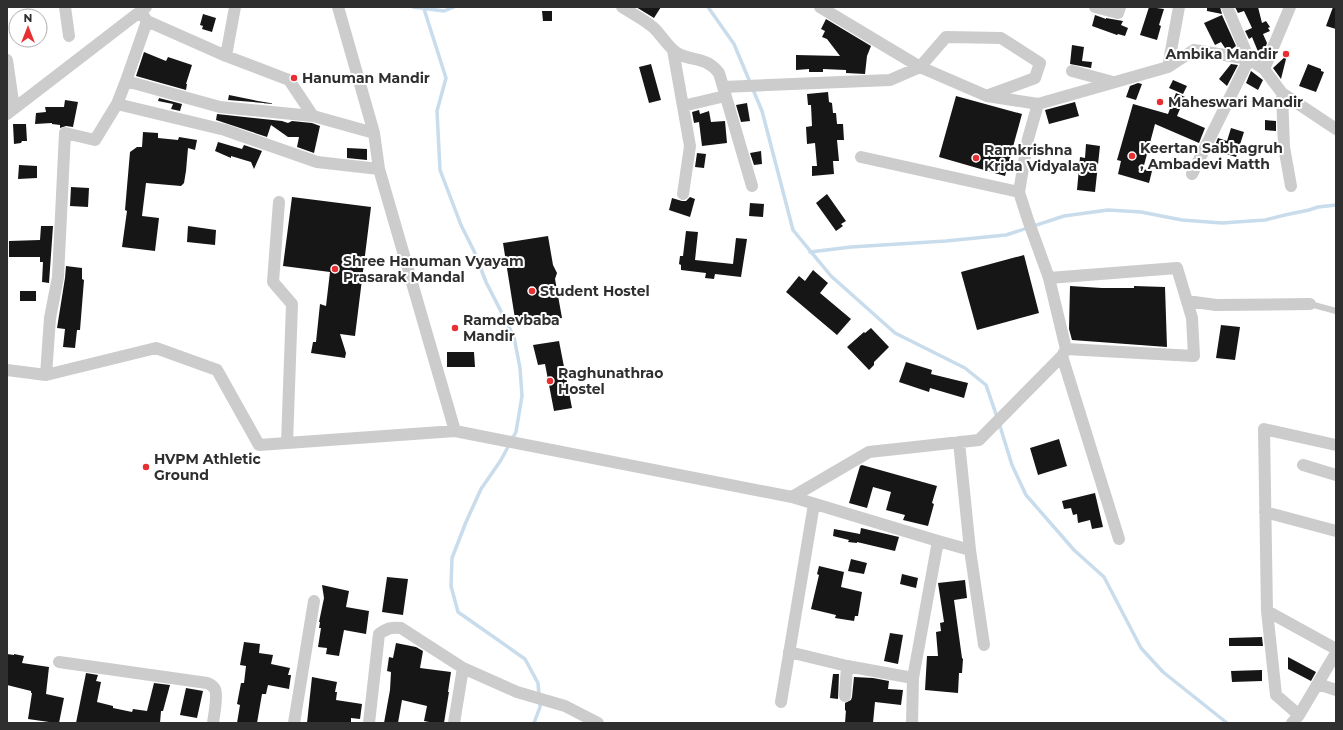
<svg xmlns="http://www.w3.org/2000/svg" width="1343" height="730" font-family="Montserrat,sans-serif">
<style>
.lines{fill:none;stroke-linecap:round;stroke-linejoin:round}
.stream{stroke:#c8dcec;stroke-width:3.5}
.building{fill:#161616}
.service{stroke:#ccc;stroke-width:6}
.minor{stroke:#ccc;stroke-width:12}
.poi-dot{fill:#e63033;stroke:#fff;stroke-width:1.5}
.labels{text-anchor:middle;stroke-width:4;stroke-linejoin:round;paint-order:stroke}
.poi-label{font-size:14px;font-weight:bold;fill:#2f2f2f;stroke:#fff;text-anchor:start}
</style>
<rect width="100%" height="100%" fill="#fff"/>
<g class="lines">
<!-- stream -->
<path class="stream" d="M 413,7 L 444,11 L 454,7
M 708,7 L 734,44 L 762,111 L 793,230 L 831,276 L 895,333 L 965,368 L 986,385 L 997,417
M 424,9 L 446,78 L 437,111 L 440,170 L 461,225 L 474,251 L 486,282 L 514,337 L 520,368 L 522,396 L 516,432 L 512,439
M 810,252 L 851,247 L 946,241 L 1006,235 L 1064,216 L 1108,210 L 1141,212 L 1182,220 L 1222,223 L 1265,220 L 1285,215 L 1309,210 L 1318,207 L 1336,205
M 999,423 L 1012,465 L 1026,495 L 1074,550 L 1104,577 L 1141,648 L 1163,672 L 1227,723
M 509,445 L 501,460 L 481,489 L 466,522 L 452,558 L 451,586 L 458,612 L 525,659 L 538,683 L 539,695
M 534,723 L 540,707 L 540,701"/>
</g>
<!-- building -->
<path class="building" d="M 636,7 L 661,7 L 654,18 Z
M 1149,7 L 1164,9 L 1159,25 L 1161,26 L 1157,40 L 1140,35 Z
M 1207,7 L 1220,7 L 1222,14 L 1207,11 Z
M 1235,7 L 1258,7 L 1262,23 L 1266,21 L 1270,27 L 1268,28 L 1270,31 L 1263,34 L 1267,43 L 1264,51 L 1259,54 L 1252,37 L 1249,39 L 1245,31 L 1252,28 L 1244,11 L 1238,13 Z
M 1333,7 L 1336,7 L 1336,29 L 1326,26 Z
M 542,11 L 552,11 L 552,21 L 543,21 Z
M 203,14 L 216,18 L 212,32 L 202,29 L 203,26 L 200,25 Z
M 1095,15 L 1106,19 L 1106,18 L 1123,21 L 1121,25 L 1128,28 L 1125,36 L 1118,34 L 1117,35 L 1092,26 Z
M 1222,15 L 1236,46 L 1232,49 L 1225,48 L 1221,42 L 1215,45 L 1204,23 Z
M 826,19 L 871,46 L 867,56 L 865,74 L 846,73 L 846,70 L 823,69 L 823,72 L 809,72 L 809,69 L 796,70 L 796,55 L 840,56 L 827,39 L 822,37 L 825,31 L 821,29 Z
M 1072,45 L 1084,47 L 1082,61 L 1092,62 L 1091,68 L 1070,64 Z
M 144,52 L 166,61 L 168,57 L 192,65 L 186,84 L 187,84 L 186,90 L 136,76 Z
M 1287,55 L 1281,79 L 1273,68 Z
M 651,64 L 661,100 L 649,103 L 639,67 Z
M 1231,64 L 1238,65 L 1227,86 L 1219,79 Z
M 1308,64 L 1321,69 L 1321,71 L 1324,72 L 1316,92 L 1299,86 Z
M 1251,71 L 1263,80 L 1258,90 L 1246,83 Z
M 1173,80 L 1187,86 L 1183,94 L 1169,88 Z
M 1138,83 L 1142,84 L 1136,100 L 1126,97 L 1130,86 Z
M 828,92 L 829,102 L 832,103 L 833,113 L 836,113 L 837,124 L 843,124 L 844,140 L 837,140 L 839,161 L 833,161 L 834,174 L 812,176 L 812,166 L 817,166 L 815,143 L 807,144 L 806,127 L 812,126 L 811,105 L 808,105 L 807,94 Z
M 1176,93 L 1185,97 L 1177,116 L 1205,128 L 1199,143 L 1155,124 L 1143,169 L 1152,171 L 1149,183 L 1118,174 L 1121,161 L 1117,160 L 1133,104 L 1168,114 Z
M 229,95 L 258,101 L 276,104 L 228,100 Z
M 956,96 L 1022,114 L 1005,176 L 939,157 Z
M 159,98 L 182,104 L 180,111 L 171,109 L 173,104 L 158,101 Z
M 65,100 L 78,102 L 73,127 L 66,126 L 60,128 L 60,125 L 52,124 L 52,123 L 35,124 L 36,113 L 46,112 L 45,107 L 64,107 Z
M 1075,102 L 1079,116 L 1049,124 L 1045,110 Z
M 747,103 L 750,121 L 741,122 L 736,105 Z
M 699,110 L 700,114 L 709,111 L 711,122 L 725,121 L 727,143 L 702,146 L 699,122 L 694,123 L 692,112 Z
M 217,114 L 282,121 L 288,123 L 292,121 L 312,123 L 320,126 L 314,153 L 297,147 L 299,137 L 288,137 L 271,125 L 267,137 L 216,120 Z
M 1265,120 L 1276,121 L 1276,131 L 1265,130 Z
M 13,124 L 26,124 L 27,141 L 22,141 L 21,143 L 14,144 Z
M 1231,128 L 1244,132 L 1236,157 L 1213,150 L 1218,138 L 1227,141 Z
M 143,132 L 158,133 L 158,138 L 178,140 L 179,137 L 197,140 L 195,150 L 188,148 L 186,171 L 184,183 L 181,186 L 146,183 L 142,216 L 159,218 L 155,251 L 122,247 L 127,211 L 125,210 L 130,152 L 137,147 L 142,147 Z
M 218,142 L 242,149 L 244,145 L 262,151 L 254,169 L 251,162 L 231,156 L 231,158 L 215,151 Z
M 1086,144 L 1100,146 L 1095,192 L 1077,190 L 1080,157 L 1085,158 Z
M 347,148 L 367,149 L 367,160 L 347,158 Z
M 761,151 L 762,164 L 754,165 L 750,153 Z
M 697,153 L 706,154 L 704,168 L 695,167 Z
M 19,165 L 37,166 L 37,178 L 18,179 Z
M 71,187 L 89,188 L 88,207 L 70,206 Z
M 827,194 L 846,221 L 841,224 L 843,226 L 836,231 L 816,203 Z
M 292,197 L 371,207 L 355,336 L 340,334 L 346,353 L 345,358 L 311,353 L 313,342 L 316,342 L 320,304 L 326,306 L 330,272 L 283,266 Z
M 690,197 L 695,199 L 690,217 L 669,210 L 672,198 L 682,201 L 686,201 Z
M 750,203 L 764,204 L 763,217 L 749,216 Z
M 41,226 L 53,226 L 49,283 L 42,282 L 43,262 L 40,262 L 40,257 L 9,257 L 9,241 L 40,240 Z
M 188,226 L 216,230 L 215,245 L 187,242 Z
M 686,231 L 698,232 L 695,260 L 733,264 L 736,238 L 747,239 L 741,277 L 715,274 L 714,279 L 705,278 L 706,273 L 681,270 L 681,265 L 679,264 L 680,256 L 683,256 Z
M 548,236 L 553,265 L 557,273 L 555,279 L 562,318 L 516,325 L 503,243 Z
M 1024,255 L 1039,313 L 977,330 L 961,272 Z
M 66,266 L 82,268 L 82,279 L 84,280 L 80,330 L 77,330 L 75,348 L 63,347 L 65,329 L 57,328 L 65,278 Z
M 813,270 L 828,283 L 820,293 L 851,319 L 837,335 L 786,292 L 799,276 L 805,281 Z
M 1070,286 L 1102,288 L 1134,288 L 1134,286 L 1165,287 L 1167,347 L 1072,340 L 1069,329 Z
M 20,291 L 36,291 L 36,301 L 20,301 Z
M 1221,325 L 1240,327 L 1235,360 L 1216,358 Z
M 871,328 L 889,347 L 874,362 L 874,365 L 869,370 L 847,347 L 864,332 L 865,333 Z
M 559,341 L 572,408 L 554,411 L 545,364 L 538,365 L 533,345 Z
M 447,352 L 474,352 L 475,367 L 447,367 Z
M 906,362 L 932,370 L 931,374 L 968,383 L 964,398 L 930,388 L 929,392 L 899,382 Z
M 1059,439 L 1067,466 L 1038,475 L 1030,448 Z
M 862,465 L 937,486 L 932,503 L 934,504 L 928,526 L 903,520 L 905,515 L 886,510 L 891,492 L 873,487 L 867,508 L 849,503 L 860,466 Z
M 1095,493 L 1103,527 L 1092,529 L 1090,520 L 1078,523 L 1077,514 L 1073,515 L 1071,508 L 1064,509 L 1062,501 Z
M 861,528 L 899,537 L 895,551 L 857,542 L 857,543 L 848,542 L 849,540 L 833,536 L 834,529 L 860,534 Z
M 851,559 L 867,563 L 864,574 L 848,571 Z
M 819,566 L 844,572 L 841,587 L 862,592 L 858,616 L 855,616 L 854,621 L 835,618 L 836,615 L 811,609 L 819,575 L 817,574 Z
M 902,574 L 918,578 L 916,588 L 900,584 Z
M 387,577 L 408,579 L 403,615 L 382,612 Z
M 965,580 L 967,598 L 954,600 L 962,658 L 963,659 L 962,673 L 959,673 L 958,693 L 925,690 L 927,656 L 938,656 L 936,632 L 941,631 L 940,623 L 944,622 L 938,583 Z
M 322,585 L 349,591 L 346,607 L 369,611 L 366,634 L 344,630 L 339,656 L 326,654 L 327,648 L 318,647 L 321,628 L 319,628 L 320,622 L 319,622 L 324,598 Z
M 890,633 L 903,635 L 898,664 L 884,661 Z
M 1262,637 L 1263,646 L 1229,646 L 1229,638 Z
M 244,642 L 260,644 L 259,653 L 273,655 L 271,664 L 290,668 L 288,675 L 291,675 L 289,689 L 268,685 L 266,694 L 262,694 L 257,723 L 237,723 L 240,705 L 237,704 L 241,683 L 244,683 L 246,666 L 240,665 Z
M 396,643 L 416,647 L 423,651 L 420,668 L 451,672 L 448,692 L 449,692 L 444,723 L 434,723 L 424,721 L 427,706 L 402,700 L 398,723 L 384,723 L 390,690 L 391,672 L 387,671 L 389,657 L 393,658 Z
M 7,654 L 14,655 L 14,654 L 24,656 L 22,663 L 49,667 L 46,694 L 64,698 L 59,723 L 49,723 L 49,722 L 28,719 L 32,693 L 31,693 L 31,691 L 7,685 Z
M 1288,657 L 1316,672 L 1311,681 L 1288,669 Z
M 1262,670 L 1262,681 L 1232,682 L 1231,671 Z
M 86,673 L 98,675 L 96,681 L 101,682 L 97,702 L 113,706 L 113,708 L 132,712 L 133,709 L 147,711 L 154,683 L 170,685 L 163,711 L 161,711 L 160,723 L 76,723 Z
M 833,674 L 839,674 L 838,699 L 830,698 Z
M 312,677 L 337,682 L 335,692 L 337,692 L 336,700 L 362,704 L 360,719 L 351,718 L 351,723 L 307,723 Z
M 854,677 L 873,678 L 889,681 L 888,689 L 903,690 L 901,705 L 875,702 L 873,723 L 845,723 L 846,710 L 845,711 L 845,703 L 851,700 L 852,697 Z
M 186,688 L 203,691 L 197,718 L 180,715 Z"/>
<g class="lines">
<!-- service -->
<path class="service" d="M 1310,304 L 1336,311"/>
<!-- minor -->
<path class="minor" d="M 65,7 L 69,36
M 338,7 L 374,133 L 379,169 L 455,431
M 622,7 C 633,14 645,20 654,28 C 662,36 668,47 677,53 C 692,62 706,56 719,73 L 752,186
M 820,7 L 920,67 L 987,96 L 1038,104 L 1168,67 L 1179,7
M 1095,7 L 1118,13 L 1120,7
M 1227,7 L 1249,59 L 1264,69 L 1282,93 L 1336,129
M 140,11 L 147,21 L 226,56 L 289,80 L 313,116 L 374,133
M 673,50 L 690,146 L 683,194
M 226,56 L 235,7
M 7,60 L 14,108
M 1168,67 L 1194,50 L 1249,59 L 1192,174
M 1264,69 L 1290,7
M 1072,71 L 1113,82
M 126,81 L 220,107 L 313,116
M 723,87 L 890,80 L 920,67 L 946,37 L 1001,38 L 1040,63 L 1035,78 L 989,95
M 1282,93 L 1284,147 L 1291,186
M 117,104 L 225,130 L 317,162 L 379,169
M 683,106 L 725,96
M 7,114 L 146,7
M 1019,192 L 1028,139 L 1038,104
M 279,202 L 273,282 L 292,304 L 287,443
M 1049,278 L 1177,268 L 1192,318 L 1194,356 L 1066,349
M 1187,301 L 1216,305 L 1310,304
M 1062,356 L 1119,539
M 7,370 L 46,375 L 156,348 L 217,370 L 259,445 L 455,431 L 792,497 L 869,452 L 979,440 L 1062,356 L 1066,349 L 1049,278 L 1028,220 L 1019,192 L 861,157
M 46,375 L 50,318 L 58,277 L 65,133 L 95,140 L 117,104 L 126,81 L 147,21
M 959,442 L 970,550 L 984,645
M 1303,465 L 1336,475
M 792,497 L 938,541 L 970,550
M 1265,512 L 1336,531
M 1267,611 L 1336,649
M 789,652 L 847,666 L 913,678
M 59,662 L 207,683 C 210,684 213,686 215,689 C 218,696 214,715 213,723
M 1318,684 L 1336,690
M 845,696 L 847,666
M 781,702 L 814,504
M 1299,715 L 1276,695 L 1267,611 L 1264,429 L 1336,445
M 294,723 L 314,601
M 369,723 L 379,634 C 387,628 392,627 401,628 L 463,668 L 517,692 L 565,706 L 598,723
M 454,723 L 463,668
M 912,723 L 913,678 L 938,541
M 1292,723 L 1299,715 L 1336,653"/>
</g>
<!-- markers -->
<g class="poi-dot">
<circle cx="1286" cy="54" r="4"/>
<circle cx="294" cy="78" r="4"/>
<circle cx="1160" cy="102" r="4"/>
<circle cx="1132" cy="156" r="4"/>
<circle cx="976" cy="158" r="4"/>
<circle cx="335" cy="269" r="4"/>
<circle cx="532" cy="291" r="4"/>
<circle cx="455" cy="328" r="4"/>
<circle cx="550" cy="381" r="4"/>
<circle cx="146" cy="467" r="4"/>
</g>
<g class="labels">
<!-- poi labels -->
<g class="poi-label">
<text x="1278" y="59" text-anchor="end">Ambika Mandir</text>
<text x="302" y="83">Hanuman Mandir</text>
<text x="1168" y="107">Maheswari Mandir</text>
<text x="1140" y="153">Keertan Sabhagruh<tspan x="1140" dy="16">, Ambadevi Matth</tspan></text>
<text x="984" y="155">Ramkrishna<tspan x="984" dy="16">Krida Vidyalaya</tspan></text>
<text x="343" y="266">Shree Hanuman Vyayam<tspan x="343" dy="16">Prasarak Mandal</tspan></text>
<text x="540" y="296">Student Hostel</text>
<text x="463" y="325">Ramdevbaba<tspan x="463" dy="16">Mandir</tspan></text>
<text x="558" y="378">Raghunathrao<tspan x="558" dy="16">Hostel</tspan></text>
<text x="154" y="464">HVPM Athletic<tspan x="154" dy="16">Ground</tspan></text>
</g>
</g>
<!-- border -->
<rect width="1343" height="730" fill="none" stroke="#2f2f2f" stroke-width="16"/>
<!-- north arrow -->
<g transform="translate(28 28)"><circle r="19" fill="#ffffff" stroke="#acacac"/>
<path d="M0-3L7 15L0 10L-7 15Z" fill="#e63033"/>
<text y="-6" font-size="11" font-weight="bold" text-anchor="middle" fill="#2f2f2f">N</text>
</g>
</svg>
